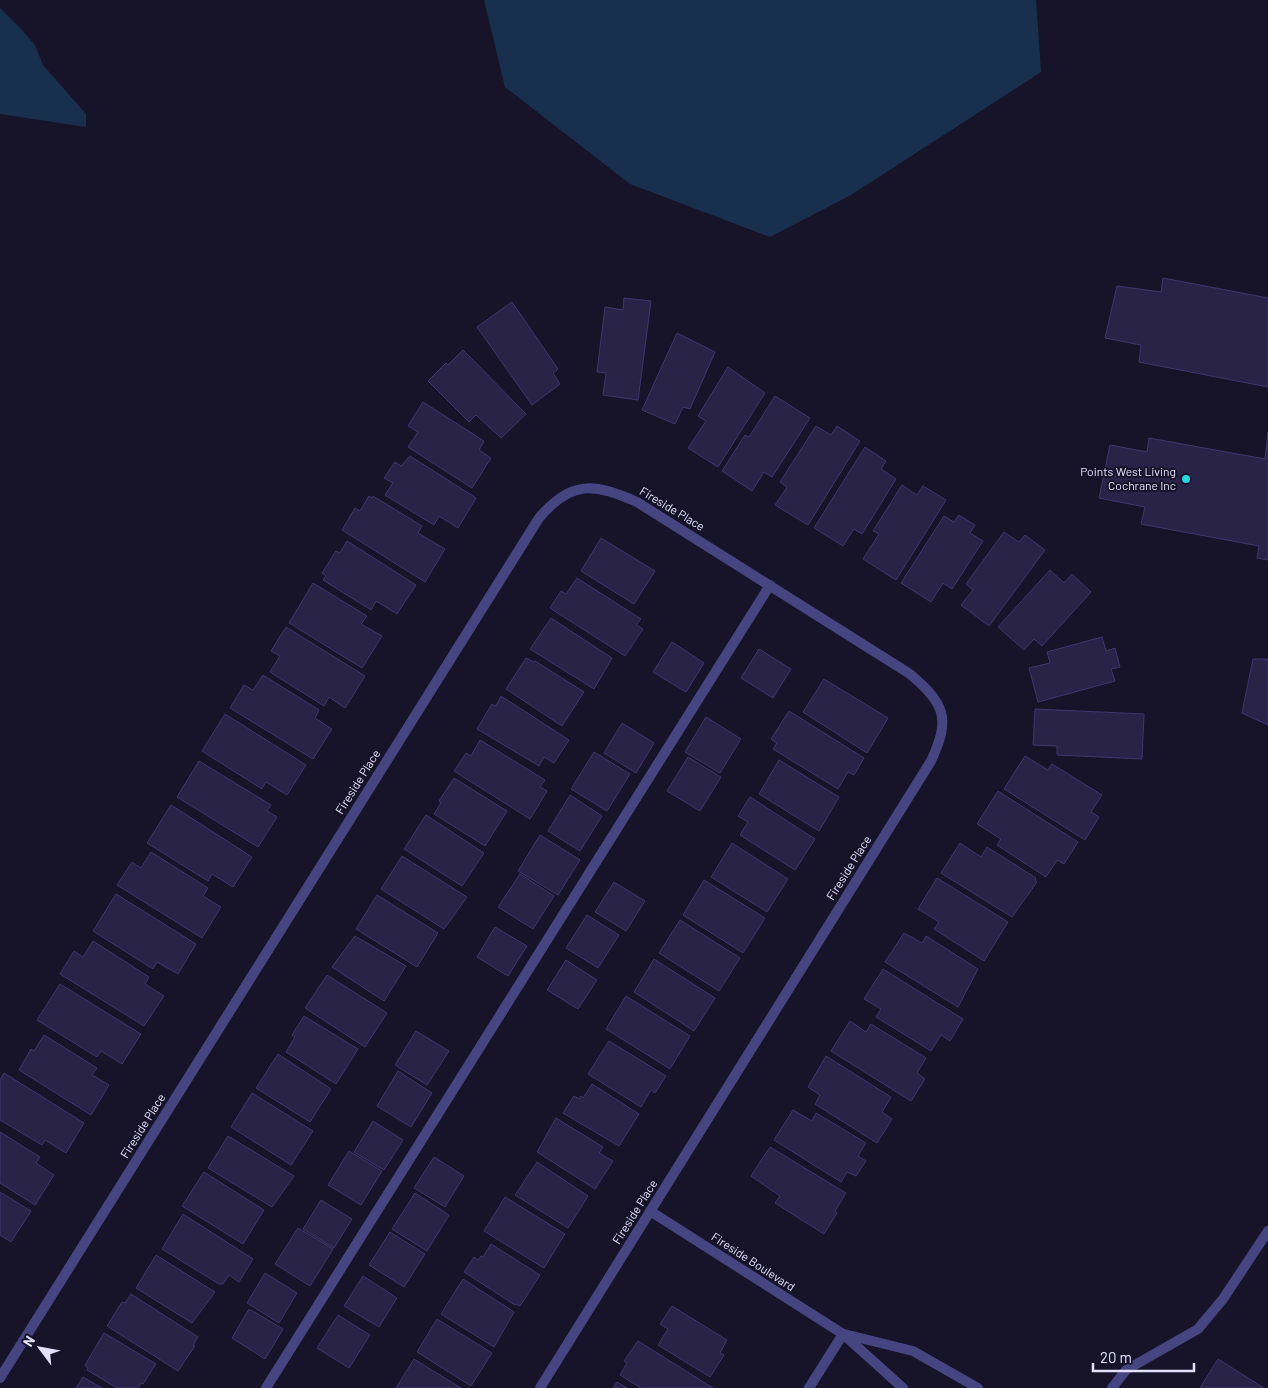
<svg xmlns="http://www.w3.org/2000/svg" width="1268" height="1388" font-family="Barlow,sans-serif">
<style>
.water{fill:#182f4e}
.building{fill:#282347;stroke:#403770}
.lines{fill:none;stroke-linecap:round;stroke-linejoin:round}
.lane{stroke:#454582;stroke-width:10}
.street{stroke:#454582;stroke-width:10}
.poi-dot{fill:#24d8e3;stroke:#171429;stroke-width:2}
.labels{text-anchor:middle;stroke-width:4;stroke-linejoin:round;paint-order:stroke}
.poi-label{font-size:12px;fill:#e2e0fb;stroke:#171429;text-anchor:end}
.street-label{font-size:12px;fill:#e2e0fb;stroke:#171429}
</style>
<rect width="100%" height="100%" fill="#171429"/>
<!-- water -->
<path class="water" d="M 484,0 L 1036,0 L 1041,72 L 851,195 L 770,237 L 630,184 L 505,87 Z
M 0,8 L 23,31 L 35,45 L 43,65 L 86,114 L 86,127 L 0,114 Z"/>
<!-- building -->
<path class="building" d="M 1163,278 L 1268,298 L 1268,387 L 1139,362 L 1141,345 L 1105,338 L 1117,286 L 1161,292 Z
M 624,298 L 651,301 L 638,400 L 603,395 L 606,373 L 597,372 L 605,307 L 623,310 Z
M 512,302 L 558,369 L 553,373 L 560,384 L 532,405 L 477,327 Z
M 677,333 L 715,352 L 690,409 L 683,407 L 675,424 L 642,410 Z
M 463,350 L 526,414 L 501,438 L 476,415 L 469,422 L 428,381 L 446,363 L 448,365 Z
M 728,367 L 765,393 L 718,467 L 688,448 L 706,421 L 698,416 Z
M 775,396 L 810,418 L 772,477 L 764,472 L 752,491 L 722,471 L 745,435 L 749,437 Z
M 423,402 L 484,441 L 479,450 L 491,458 L 472,488 L 408,447 L 418,432 L 408,426 Z
M 816,426 L 831,435 L 837,426 L 860,441 L 808,525 L 775,505 L 787,487 L 780,482 Z
M 1268,432 L 1268,560 L 1257,558 L 1259,546 L 1141,524 L 1145,507 L 1099,498 L 1110,445 L 1147,452 L 1149,438 L 1265,459 Z
M 865,447 L 886,461 L 881,469 L 896,479 L 862,534 L 854,529 L 843,546 L 814,528 Z
M 410,456 L 476,498 L 458,528 L 439,516 L 434,525 L 385,495 L 393,483 L 384,478 L 395,462 L 401,466 Z
M 902,485 L 917,495 L 923,486 L 946,500 L 896,580 L 863,559 L 879,534 L 873,531 Z
M 369,496 L 372,498 L 373,496 L 422,526 L 418,533 L 445,549 L 425,582 L 342,530 L 355,508 L 360,511 Z
M 959,515 L 975,525 L 970,533 L 983,541 L 952,589 L 943,583 L 931,602 L 901,583 L 944,516 L 954,522 Z
M 1004,532 L 1019,542 L 1025,535 L 1045,550 L 989,626 L 961,605 L 973,590 L 966,584 Z
M 601,538 L 655,571 L 634,604 L 581,571 Z
M 347,541 L 416,585 L 397,614 L 376,601 L 371,610 L 323,580 L 326,576 L 322,573 L 336,551 L 340,553 Z
M 1050,570 L 1064,583 L 1072,574 L 1091,592 L 1042,646 L 1034,639 L 1024,650 L 998,627 Z
M 577,578 L 641,619 L 636,625 L 643,629 L 625,656 L 550,608 L 561,591 L 566,594 Z
M 313,583 L 367,616 L 361,624 L 382,636 L 362,668 L 289,623 Z
M 551,618 L 612,658 L 594,689 L 530,649 Z
M 286,627 L 365,676 L 345,708 L 329,697 L 324,706 L 270,672 L 280,656 L 271,651 Z
M 1102,637 L 1106,651 L 1115,648 L 1120,667 L 1111,669 L 1115,681 L 1038,702 L 1029,668 L 1050,663 L 1047,652 Z
M 672,642 L 704,663 L 686,692 L 653,672 Z
M 759,649 L 791,669 L 773,698 L 741,678 Z
M 526,658 L 534,662 L 535,661 L 584,692 L 562,726 L 506,689 Z
M 1253,659 L 1268,659 L 1268,725 L 1242,713 Z
M 263,675 L 319,710 L 315,718 L 332,729 L 313,759 L 230,708 L 244,685 L 253,690 Z
M 824,679 L 888,718 L 867,753 L 803,712 Z
M 501,696 L 569,740 L 554,763 L 544,757 L 539,766 L 477,729 L 492,704 L 496,706 Z
M 1035,709 L 1144,714 L 1142,759 L 1057,755 L 1057,746 L 1033,745 Z
M 789,711 L 864,758 L 854,775 L 848,772 L 838,789 L 773,749 L 777,743 L 771,739 Z
M 225,714 L 306,765 L 287,795 L 266,782 L 262,789 L 202,751 Z
M 706,717 L 741,739 L 720,773 L 685,752 Z
M 622,723 L 654,743 L 636,773 L 604,753 Z
M 480,740 L 545,780 L 540,787 L 547,791 L 530,819 L 454,771 L 466,753 L 471,756 Z
M 594,752 L 630,774 L 607,811 L 571,789 Z
M 1025,756 L 1048,770 L 1052,764 L 1102,795 L 1091,812 L 1099,817 L 1085,840 L 1004,789 Z
M 688,757 L 721,777 L 700,811 L 667,791 Z
M 779,760 L 839,797 L 819,831 L 759,794 Z
M 199,761 L 271,805 L 267,811 L 277,817 L 258,847 L 177,797 Z
M 454,778 L 507,811 L 485,846 L 434,814 L 441,803 L 439,801 Z
M 998,791 L 1078,842 L 1064,864 L 1057,860 L 1046,877 L 997,845 L 1001,839 L 977,824 Z
M 570,795 L 602,816 L 580,851 L 548,831 Z
M 750,797 L 815,839 L 795,870 L 740,835 L 748,822 L 738,816 Z
M 171,805 L 252,857 L 233,887 L 212,874 L 208,881 L 147,843 Z
M 426,815 L 484,853 L 462,886 L 404,849 Z
M 540,835 L 580,860 L 558,895 L 518,871 Z
M 732,843 L 788,879 L 767,912 L 711,877 Z
M 960,843 L 981,857 L 987,847 L 1036,878 L 1035,880 L 1037,882 L 1012,917 L 941,873 Z
M 151,852 L 208,888 L 203,896 L 221,907 L 202,938 L 117,885 L 132,862 L 141,868 Z
M 402,856 L 467,897 L 444,929 L 381,889 Z
M 520,874 L 554,896 L 533,929 L 498,907 Z
M 937,878 L 1008,922 L 984,961 L 934,929 L 939,922 L 918,909 Z
M 704,880 L 765,918 L 743,953 L 683,915 Z
M 614,882 L 645,901 L 626,931 L 595,912 Z
M 116,894 L 196,944 L 178,974 L 157,962 L 153,969 L 93,931 Z
M 377,895 L 438,933 L 417,967 L 356,929 Z
M 587,915 L 619,935 L 598,968 L 566,948 Z
M 680,920 L 740,958 L 719,991 L 659,953 Z
M 495,927 L 527,946 L 508,976 L 477,957 Z
M 904,933 L 922,943 L 926,936 L 978,969 L 958,1007 L 885,962 Z
M 355,936 L 406,966 L 384,1001 L 332,967 Z
M 93,941 L 149,977 L 145,984 L 164,996 L 144,1026 L 60,974 L 74,951 L 83,957 Z
M 654,959 L 715,998 L 694,1031 L 634,992 Z
M 566,960 L 597,980 L 578,1009 L 547,990 Z
M 883,969 L 963,1019 L 950,1041 L 941,1035 L 931,1051 L 876,1017 L 881,1009 L 864,999 Z
M 327,975 L 387,1013 L 365,1047 L 305,1008 Z
M 60,984 L 141,1034 L 122,1064 L 101,1051 L 97,1057 L 37,1020 Z
M 626,996 L 690,1036 L 670,1069 L 606,1029 Z
M 304,1016 L 358,1049 L 336,1084 L 286,1052 L 295,1037 L 292,1035 Z
M 850,1021 L 866,1032 L 871,1024 L 926,1058 L 917,1073 L 925,1079 L 911,1101 L 831,1051 Z
M 416,1031 L 449,1051 L 427,1085 L 395,1065 Z
M 44,1035 L 97,1068 L 92,1075 L 109,1085 L 91,1115 L 19,1070 L 31,1049 L 34,1051 Z
M 609,1041 L 666,1076 L 655,1093 L 651,1090 L 641,1107 L 588,1074 Z
M 278,1054 L 331,1089 L 310,1122 L 256,1088 Z
M 826,1056 L 891,1097 L 882,1112 L 892,1119 L 877,1143 L 815,1104 L 820,1095 L 808,1087 Z
M 398,1071 L 432,1093 L 411,1127 L 377,1106 Z
M 4,1073 L 84,1123 L 66,1153 L 45,1140 L 42,1145 L 0,1120 L 0,1080 Z
M 592,1084 L 639,1114 L 619,1146 L 563,1113 L 574,1096 L 579,1099 L 581,1096 L 583,1098 Z
M 252,1093 L 313,1131 L 291,1165 L 231,1127 Z
M 793,1110 L 812,1121 L 816,1113 L 866,1143 L 858,1156 L 866,1161 L 856,1176 L 847,1172 L 841,1182 L 774,1140 Z
M 556,1118 L 603,1147 L 599,1153 L 613,1161 L 595,1189 L 537,1152 Z
M 373,1121 L 403,1140 L 384,1170 L 354,1152 Z
M 0,1132 L 40,1157 L 36,1163 L 54,1175 L 35,1205 L 0,1183 Z
M 228,1136 L 294,1176 L 272,1207 L 208,1168 Z
M 770,1147 L 846,1193 L 835,1211 L 837,1213 L 824,1234 L 775,1203 L 780,1196 L 751,1176 Z
M 349,1151 L 382,1171 L 361,1205 L 328,1185 Z
M 434,1157 L 464,1176 L 445,1207 L 414,1188 Z
M 537,1162 L 588,1196 L 568,1228 L 515,1195 Z
M 204,1172 L 264,1210 L 243,1244 L 182,1206 Z
M 0,1192 L 31,1211 L 11,1242 L 0,1235 Z
M 415,1193 L 449,1215 L 427,1251 L 392,1229 Z
M 505,1197 L 565,1234 L 544,1268 L 484,1231 Z
M 321,1200 L 352,1219 L 334,1248 L 303,1229 Z
M 183,1214 L 253,1259 L 239,1282 L 229,1275 L 223,1284 L 219,1284 L 162,1249 Z
M 298,1228 L 333,1249 L 310,1286 L 275,1264 Z
M 390,1232 L 425,1254 L 404,1287 L 369,1265 Z
M 491,1244 L 540,1275 L 520,1306 L 516,1304 L 515,1305 L 464,1272 L 474,1257 L 478,1260 L 481,1256 L 483,1257 Z
M 156,1255 L 215,1292 L 192,1323 L 136,1288 Z
M 265,1273 L 297,1293 L 279,1323 L 247,1303 Z
M 363,1276 L 397,1298 L 379,1327 L 344,1306 Z
M 463,1279 L 514,1312 L 494,1347 L 441,1314 Z
M 131,1294 L 198,1337 L 193,1345 L 195,1346 L 178,1371 L 107,1326 L 122,1302 L 125,1303 Z
M 672,1306 L 727,1340 L 720,1353 L 724,1355 L 710,1377 L 658,1345 L 668,1329 L 660,1324 Z
M 249,1309 L 283,1329 L 265,1359 L 232,1338 Z
M 338,1315 L 370,1335 L 349,1368 L 317,1348 Z
M 437,1319 L 492,1353 L 471,1386 L 417,1352 Z
M 104,1333 L 156,1364 L 143,1384 L 141,1383 L 138,1388 L 117,1388 L 87,1370 L 88,1368 L 85,1365 Z
M 638,1341 L 713,1388 L 641,1388 L 620,1375 L 627,1363 L 624,1361 Z
M 414,1359 L 461,1388 L 396,1388 Z
M 1218,1359 L 1264,1388 L 1200,1388 Z
M 83,1377 L 102,1388 L 76,1388 Z
M 617,1382 L 627,1388 L 613,1388 Z"/>
<g class="lines">
<!-- lane -->
<path class="lane" d="M 266,1388 L 770,585
M 809,1388 L 843,1334
M 1112,1388 L 1126,1370 L 1198,1329 L 1223,1299 L 1268,1231"/>
<!-- street -->
<path class="street" d="M 650,1211 L 843,1334 L 903,1388
M 844,1334 L 913,1351 L 978,1388
M 0,1378 L 539,518 C 571,480 594,483 637,502 L 910,674 C 945,704 951,718 931,761 L 540,1388"/>
</g>
<!-- markers -->
<circle class="poi-dot" cx="1186" cy="479" r="5"/>
<g class="labels">
<!-- poi labels -->
<g class="poi-label">
<text x="1176" y="476">Points West Living<tspan x="1176" dy="14">Cochrane Inc</tspan></text>
</g>
<!-- street labels -->
<g class="street-label">
<text transform="translate(672 509) rotate(31)" y="4">Fireside Place</text>
<text transform="translate(358 782) rotate(-58)" y="4">Fireside Place</text>
<text transform="translate(849 868) rotate(-58)" y="4">Fireside Place</text>
<text transform="translate(143 1126) rotate(-58)" y="4">Fireside Place</text>
<text transform="translate(635 1212) rotate(-58)" y="4">Fireside Place</text>
<text transform="translate(753 1262) rotate(33)" y="4">Fireside Boulevard</text>
</g>
</g>
<!-- north arrow -->
<g transform="translate(40 1348) rotate(302)" stroke="#171429" stroke-width="4" paint-order="stroke">
<path d="M0-4L9 19L0 12L-9 19Z" fill="#e2e0fb"/>
<text y="-8" font-size="14" font-weight="bold" text-anchor="middle" fill="#e2e0fb">N</text>
</g>
<!-- scale -->
<path d="M1093 1363v8h101v-8" fill="none" stroke="#e2e0fb" stroke-width="2.5"/>
<text x="1100" y="1363" font-size="15" fill="#e2e0fb" stroke="#171429" stroke-width="4" paint-order="stroke">20 m</text>
</svg>
